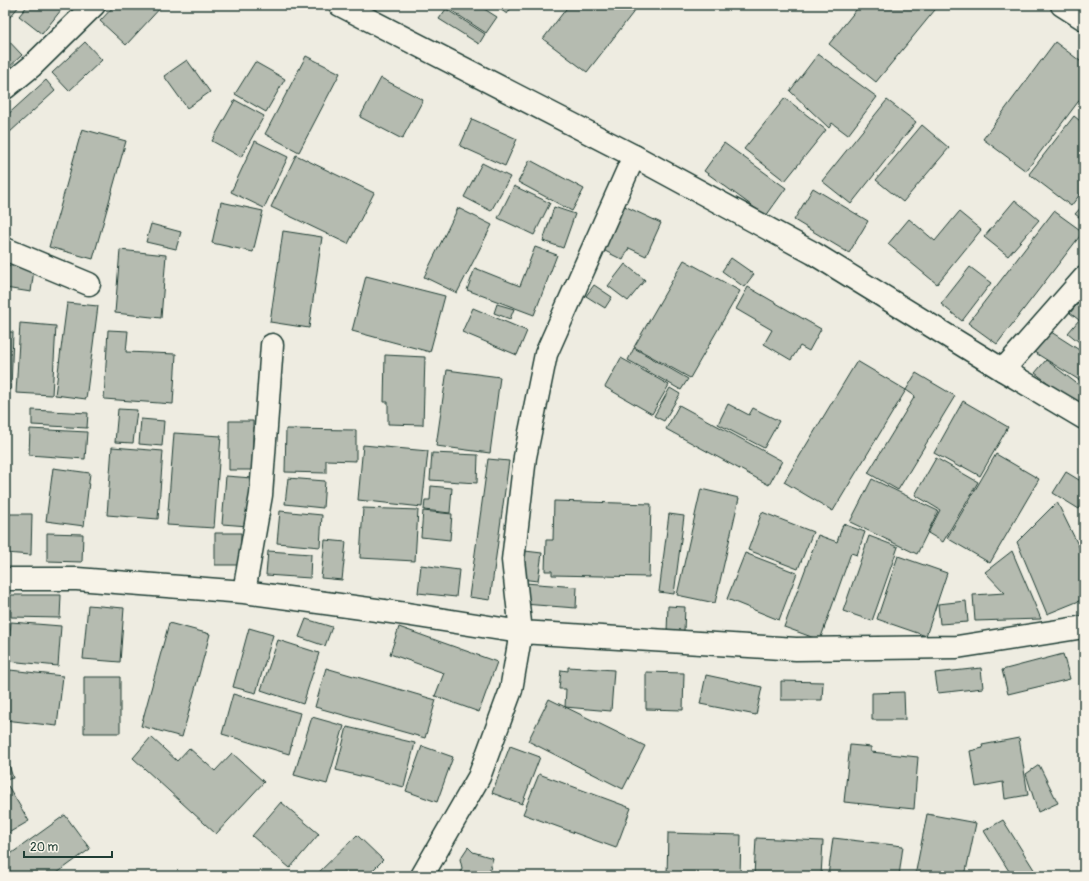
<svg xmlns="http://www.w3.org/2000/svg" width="1089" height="881" font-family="Pangolin,sans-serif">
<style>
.building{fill:#b5bbb0;stroke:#1f3d34}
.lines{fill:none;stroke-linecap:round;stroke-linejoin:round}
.street-casing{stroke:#1f3d34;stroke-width:25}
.secondary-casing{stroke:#1f3d34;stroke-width:25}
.street{stroke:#f7f3e8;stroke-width:22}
.secondary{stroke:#f7f3e8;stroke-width:22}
</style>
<rect width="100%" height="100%" fill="#eeece1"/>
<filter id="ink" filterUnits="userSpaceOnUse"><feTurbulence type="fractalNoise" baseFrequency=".025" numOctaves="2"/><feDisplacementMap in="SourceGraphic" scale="8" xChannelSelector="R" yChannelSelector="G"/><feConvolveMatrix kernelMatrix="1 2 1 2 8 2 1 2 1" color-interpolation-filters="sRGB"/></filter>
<g filter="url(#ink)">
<!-- building -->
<path class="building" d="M 5,5 L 20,5 L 5,23 Z
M 28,5 L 65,5 L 42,34 L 19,16 Z
M 115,5 L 163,5 L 126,45 L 100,21 Z
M 447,5 L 478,5 L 497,17 L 486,33 L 446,7 Z
M 494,5 L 513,5 L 507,14 Z
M 569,5 L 639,5 L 587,72 L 543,39 Z
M 860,5 L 939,5 L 876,82 L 829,44 Z
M 446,9 L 485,34 L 479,44 L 439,19 Z
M 5,37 L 22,55 L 5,71 Z
M 85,42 L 102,60 L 69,91 L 52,73 Z
M 1055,42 L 1084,64 L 1084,94 L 1026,171 L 983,139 Z
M 818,54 L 877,97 L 848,135 L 832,123 L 829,128 L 790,91 Z
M 306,56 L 340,73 L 299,152 L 265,134 Z
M 187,60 L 210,92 L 187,108 L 164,76 Z
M 255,62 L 285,79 L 266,112 L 235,94 Z
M 381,78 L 423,100 L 402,139 L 360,117 Z
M 46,80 L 55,91 L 9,133 L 5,129 L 5,117 Z
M 785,98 L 826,130 L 785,181 L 744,149 Z
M 235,100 L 264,116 L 241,157 L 212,141 Z
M 887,100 L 916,122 L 851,204 L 822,181 Z
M 1074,116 L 1084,124 L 1084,189 L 1071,206 L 1029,174 Z
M 472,119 L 517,139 L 505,166 L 460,146 Z
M 922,125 L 949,148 L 903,202 L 876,180 Z
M 82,129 L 126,141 L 93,259 L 49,247 Z
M 255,141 L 288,157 L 264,208 L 231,192 Z
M 724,143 L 786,188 L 766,216 L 704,171 Z
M 296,155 L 374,193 L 348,244 L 271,207 Z
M 530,160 L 584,189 L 572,211 L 518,182 Z
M 482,163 L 510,177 L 491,211 L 464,197 Z
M 514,186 L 550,203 L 534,235 L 498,218 Z
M 813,188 L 868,221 L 849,253 L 794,220 Z
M 1015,200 L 1039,220 L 1008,256 L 984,237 Z
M 221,202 L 263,211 L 253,252 L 212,243 Z
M 618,203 L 661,223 L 646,256 L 629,248 L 623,260 L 597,247 Z
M 1084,204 L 1084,221 L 1075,214 Z
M 554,207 L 575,214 L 563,248 L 543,241 Z
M 458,208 L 492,225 L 457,293 L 424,277 Z
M 1054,211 L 1083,232 L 997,344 L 968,323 Z
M 959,212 L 981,230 L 937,284 L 888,244 L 909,219 L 935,241 Z
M 151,224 L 181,232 L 176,249 L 146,242 Z
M 283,231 L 322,237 L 309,328 L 270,322 Z
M 535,247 L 557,255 L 534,315 L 467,290 L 475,268 L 520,286 Z
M 120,250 L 166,255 L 161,318 L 115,313 Z
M 731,258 L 754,274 L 744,287 L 722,271 Z
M 684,260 L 740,291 L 690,378 L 634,347 Z
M 625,264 L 645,280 L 628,301 L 608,286 Z
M 5,265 L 34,269 L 31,292 L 5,288 Z
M 970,267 L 991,283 L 962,321 L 941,304 Z
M 366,276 L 445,296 L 430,352 L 352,331 Z
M 594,285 L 612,297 L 605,308 L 586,296 Z
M 748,287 L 821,329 L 809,351 L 800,346 L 791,360 L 764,344 L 772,330 L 736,309 Z
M 1084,296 L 1084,346 L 1068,333 L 1079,320 L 1070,313 Z
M 67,303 L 98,306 L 86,399 L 55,395 Z
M 497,304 L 514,309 L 510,319 L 494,313 Z
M 473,308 L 527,331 L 517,355 L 462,332 Z
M 20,323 L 56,326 L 52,395 L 16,393 Z
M 108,330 L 128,331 L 126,352 L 176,354 L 173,404 L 104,399 Z
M 1048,330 L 1084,353 L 1084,383 L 1034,352 Z
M 5,332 L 13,332 L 11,390 L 5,389 Z
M 634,348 L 688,379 L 681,390 L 628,360 Z
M 385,355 L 425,357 L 423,425 L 388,424 L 388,402 L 384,402 Z
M 621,358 L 669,385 L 652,414 L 605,387 Z
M 1046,360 L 1084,389 L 1084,402 L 1080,407 L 1035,373 Z
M 857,361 L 906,390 L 833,511 L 784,482 Z
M 447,370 L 500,377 L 490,453 L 436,446 Z
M 916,373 L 955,396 L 898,490 L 868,473 L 915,396 L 906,390 Z
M 670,388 L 680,394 L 664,421 L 654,416 Z
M 963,401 L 1008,427 L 980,476 L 962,466 L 961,468 L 934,453 Z
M 728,404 L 749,415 L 753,408 L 779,421 L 764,448 L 718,424 Z
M 679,405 L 782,461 L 769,485 L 666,429 Z
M 118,409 L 137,410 L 133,443 L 115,442 Z
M 32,410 L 88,413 L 87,428 L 32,425 Z
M 141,419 L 164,421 L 162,446 L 139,444 Z
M 229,421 L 253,421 L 253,470 L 229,470 Z
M 30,429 L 87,432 L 85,459 L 29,455 Z
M 286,429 L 356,430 L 356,461 L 326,460 L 326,473 L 285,472 Z
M 174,433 L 221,436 L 214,528 L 167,525 Z
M 363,445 L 428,451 L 422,507 L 358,500 Z
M 112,447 L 163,451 L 158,519 L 107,515 Z
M 432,453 L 478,455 L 477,483 L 430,480 Z
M 996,454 L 1039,479 L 990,563 L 947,538 Z
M 936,458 L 978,482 L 943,542 L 928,533 L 940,510 L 915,495 Z
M 488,459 L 509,461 L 490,600 L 469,597 Z
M 53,468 L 90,473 L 84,526 L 46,521 Z
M 1066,472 L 1084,483 L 1084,500 L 1079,509 L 1053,493 Z
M 226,476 L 252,478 L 248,526 L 222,524 Z
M 288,478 L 325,481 L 323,508 L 285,504 Z
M 872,479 L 938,511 L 917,554 L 850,522 Z
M 431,486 L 452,488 L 450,513 L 424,510 L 425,500 L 430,500 Z
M 701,489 L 739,498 L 715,603 L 677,595 Z
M 554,501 L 651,504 L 649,577 L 552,575 L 552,571 L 545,571 L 546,540 L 553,540 Z
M 1057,502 L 1084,557 L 1084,599 L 1047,614 L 1017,542 Z
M 363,508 L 418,510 L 415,561 L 360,558 Z
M 280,511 L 322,515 L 320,547 L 277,543 Z
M 423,511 L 452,514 L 450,540 L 421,537 Z
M 762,512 L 813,532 L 798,569 L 748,550 Z
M 5,514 L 32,514 L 31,555 L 5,553 Z
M 669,514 L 684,516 L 674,594 L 659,592 Z
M 843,524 L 865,532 L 857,555 L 851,553 L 820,640 L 784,627 L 818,535 L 837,542 Z
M 47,533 L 83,534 L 82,562 L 47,561 Z
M 215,533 L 241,533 L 241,565 L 215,565 Z
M 869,536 L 898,547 L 872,621 L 843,611 Z
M 325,540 L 346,542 L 342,580 L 321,578 Z
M 268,551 L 311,554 L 310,578 L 266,575 Z
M 525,551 L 542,553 L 538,581 L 520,579 Z
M 1012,551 L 1041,619 L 975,621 L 973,595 L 1005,593 L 985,572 Z
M 745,553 L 797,573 L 779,620 L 727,599 Z
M 898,556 L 947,573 L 926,636 L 877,619 Z
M 421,565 L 459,570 L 456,597 L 418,593 Z
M 525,583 L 577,587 L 576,608 L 523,604 Z
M 11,595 L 61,595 L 60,618 L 11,617 Z
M 966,601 L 968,622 L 940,624 L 938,604 Z
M 88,605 L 124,608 L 120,662 L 83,659 Z
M 668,606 L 685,607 L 684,631 L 667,631 Z
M 306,619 L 332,627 L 325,646 L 299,637 Z
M 11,622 L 61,626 L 58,666 L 8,661 Z
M 169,623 L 210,634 L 182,737 L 141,726 Z
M 399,627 L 497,662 L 479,712 L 435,696 L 444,673 L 390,654 Z
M 249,628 L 273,635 L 256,693 L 233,687 Z
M 278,640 L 319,653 L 303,704 L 261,690 Z
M 1063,654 L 1070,679 L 1008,694 L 1002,670 Z
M 568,667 L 614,670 L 611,711 L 565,707 L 566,689 L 559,689 L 561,670 L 568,671 Z
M 326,668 L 436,700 L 425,738 L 315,707 Z
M 981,668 L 983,688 L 938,693 L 935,673 Z
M 10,670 L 63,676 L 57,726 L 5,720 Z
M 646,672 L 684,673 L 683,710 L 646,709 Z
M 706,675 L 762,687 L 756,715 L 700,704 Z
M 84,677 L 120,677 L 120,733 L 84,733 Z
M 781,681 L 823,682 L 822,700 L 781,700 Z
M 904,692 L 905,720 L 872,720 L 872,693 Z
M 233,694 L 300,713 L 289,754 L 222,734 Z
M 549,699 L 645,746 L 623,789 L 528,741 Z
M 312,717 L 344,726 L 327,784 L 294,775 Z
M 347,727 L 415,743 L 404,787 L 336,770 Z
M 151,737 L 177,761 L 189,748 L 215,771 L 232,753 L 264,782 L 216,834 L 133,758 Z
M 1019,738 L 1028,795 L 1005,799 L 1003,782 L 976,787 L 970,751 L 983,748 L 982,745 Z
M 850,745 L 871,747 L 871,752 L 918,757 L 914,809 L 844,802 Z
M 422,746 L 453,757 L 437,802 L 406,791 Z
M 510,746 L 540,757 L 522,804 L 492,793 Z
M 5,752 L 13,778 L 5,780 Z
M 1039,765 L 1058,803 L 1038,812 L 1026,774 Z
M 539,774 L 631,808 L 616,848 L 523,814 Z
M 8,786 L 29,821 L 5,835 L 5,788 Z
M 281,802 L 319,834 L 290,868 L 252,836 Z
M 927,814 L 976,823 L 965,876 L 915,876 Z
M 65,815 L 90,849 L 53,876 L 5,876 L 5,858 Z
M 1003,820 L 1038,876 L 1012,876 L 984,831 Z
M 668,833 L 741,835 L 740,876 L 667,876 Z
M 357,835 L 383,860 L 367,876 L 315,876 Z
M 756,838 L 823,841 L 821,876 L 754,876 Z
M 833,838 L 903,846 L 899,876 L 828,876 Z
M 468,847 L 473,852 L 493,858 L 488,876 L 459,876 L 462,868 L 460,859 Z"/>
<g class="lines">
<!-- street casing -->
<g class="street-casing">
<path id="street" d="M 1062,5 L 1084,19
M 5,88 L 32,66 L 94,5
M 5,249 L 89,284
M 1003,370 L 1084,278
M 5,579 L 77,579 L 244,592 L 406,614 L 521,632 L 796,649 L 957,647 L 1084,627
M 244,592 L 261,495 L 272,345
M 422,876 L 479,777 L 511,690 L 521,632 L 513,560 L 525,457 L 546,354 L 634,156"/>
</g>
<!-- secondary casing -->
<g class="secondary-casing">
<path id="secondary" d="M 340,5 L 634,156 L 813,253 L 1003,370 L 1084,418"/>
</g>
<!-- street -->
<use href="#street" class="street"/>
<!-- secondary -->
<use href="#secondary" class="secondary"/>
</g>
</g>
<!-- margin -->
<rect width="1089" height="881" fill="none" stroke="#f7f3e8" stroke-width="20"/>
<rect x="10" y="10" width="1069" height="861" fill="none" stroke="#1f3d34" stroke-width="1.5" filter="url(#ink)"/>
<!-- scale -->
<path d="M24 851v6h88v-6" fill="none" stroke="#1f3d34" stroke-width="2"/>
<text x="30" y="851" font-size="12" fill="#1f3d34" stroke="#f7f3e8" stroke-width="3" paint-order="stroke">20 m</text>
</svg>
